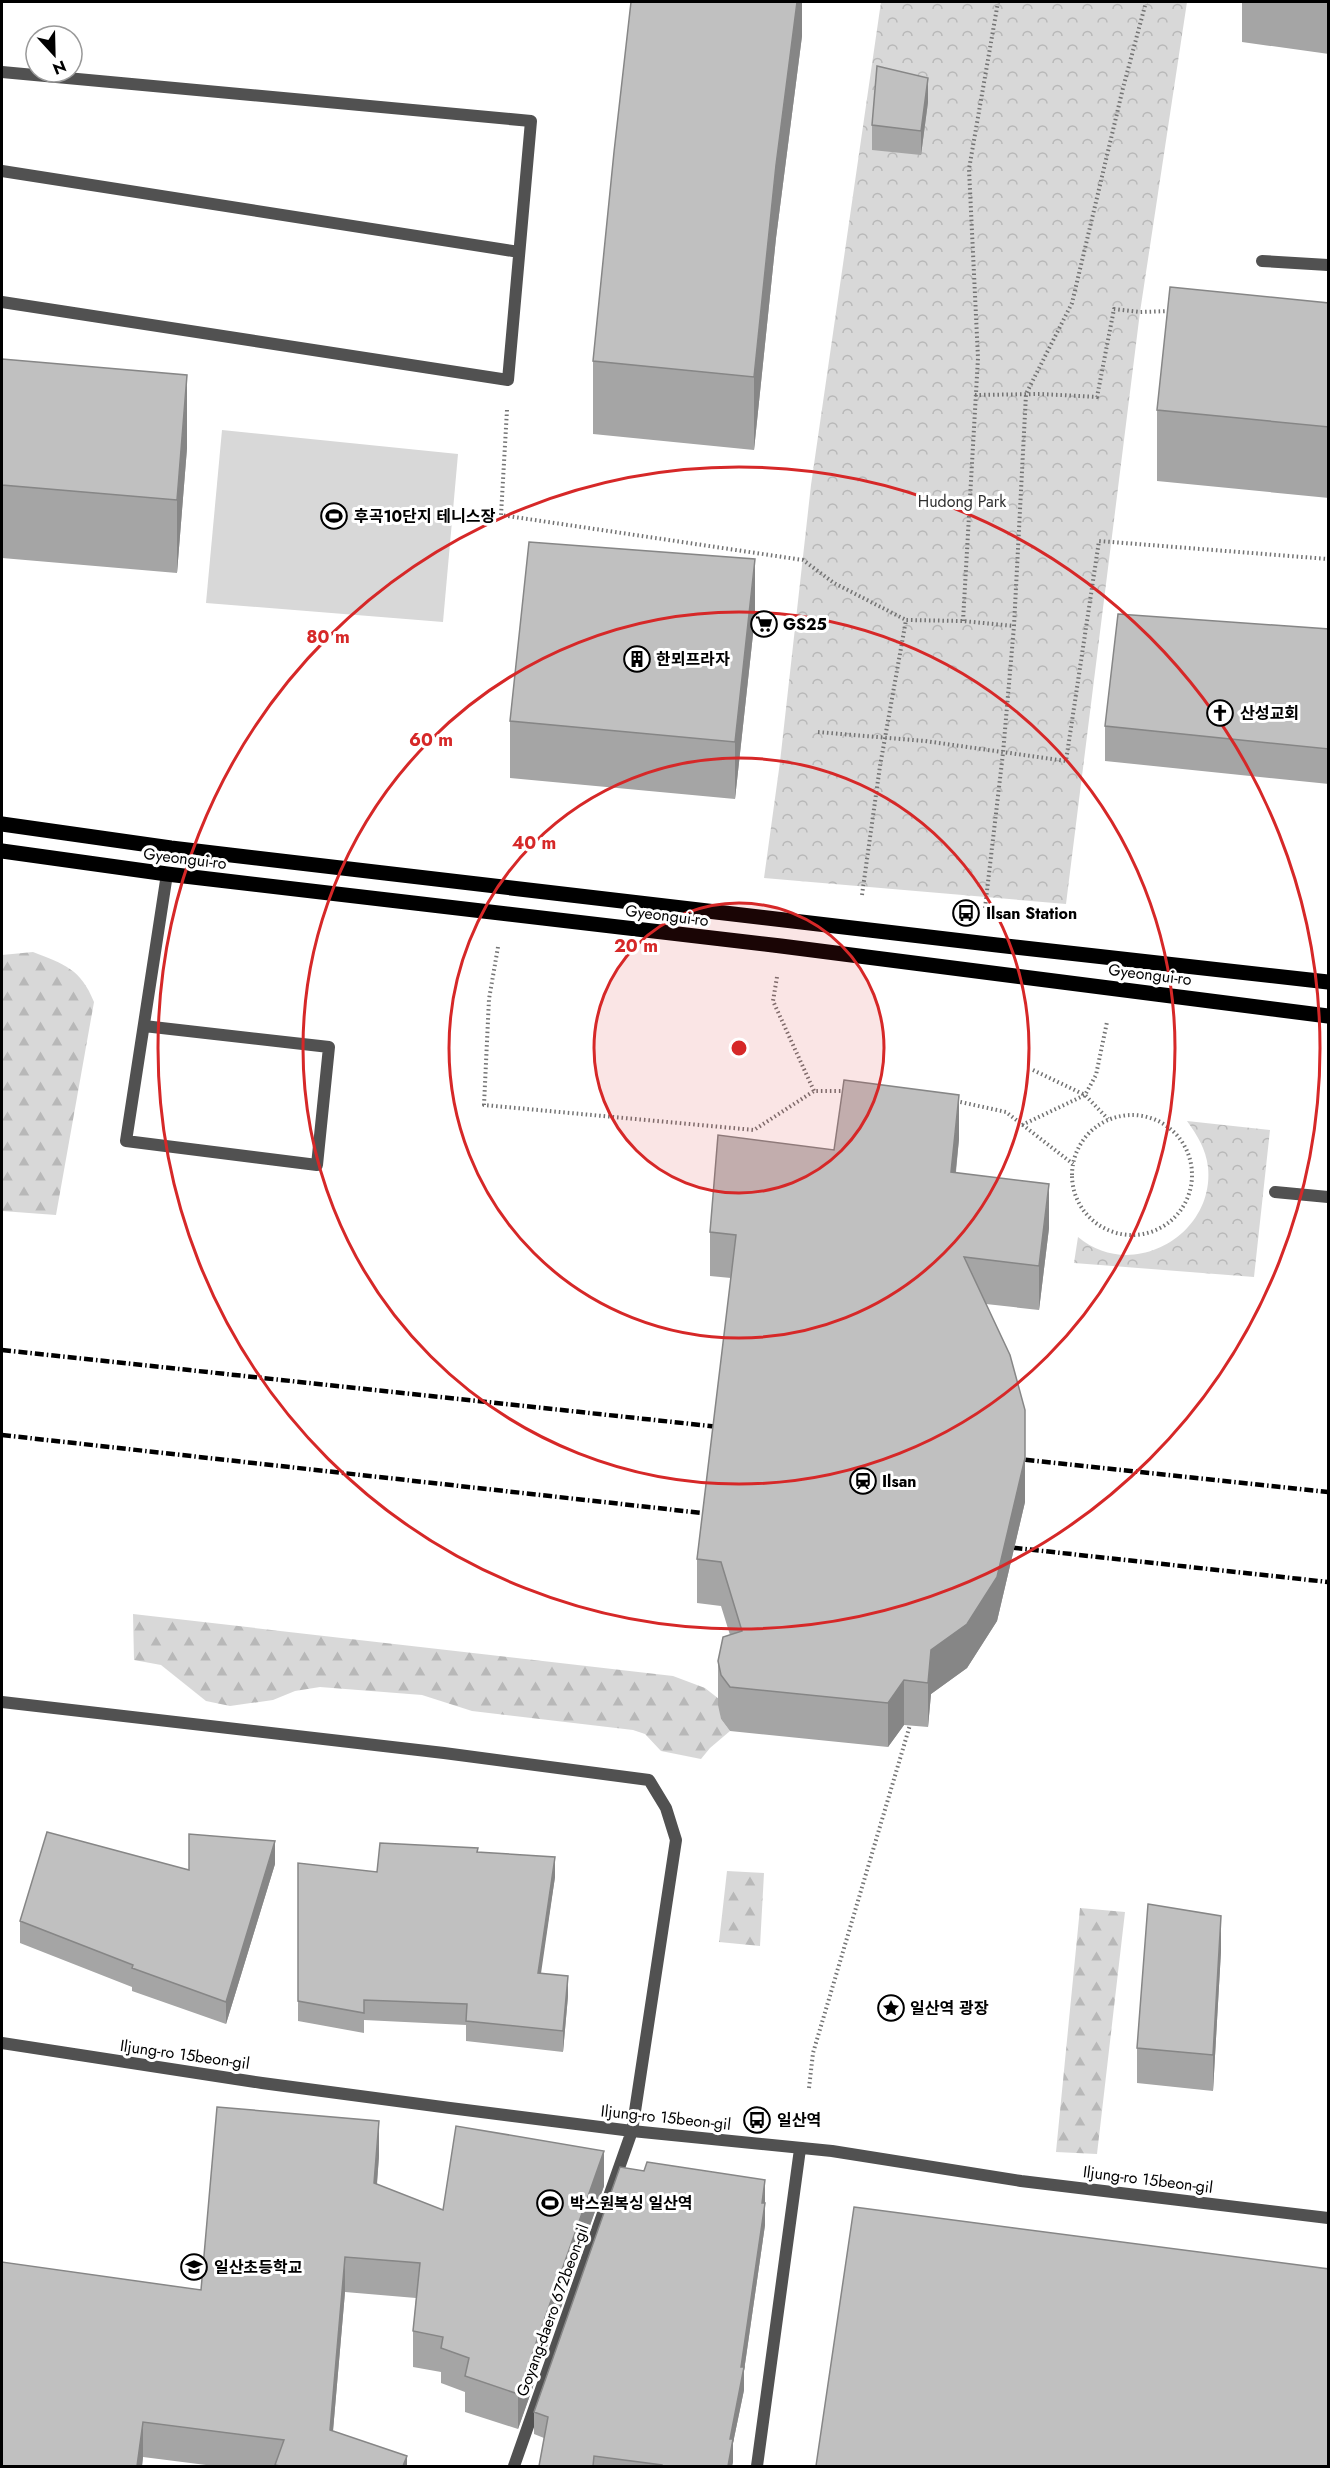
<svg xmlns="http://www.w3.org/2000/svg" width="1330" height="2468" font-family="Jost,'Noto Sans KR',sans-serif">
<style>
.forest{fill:url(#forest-firs)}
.park{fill:url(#park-crowns)}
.pitch{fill:#d8d8d8}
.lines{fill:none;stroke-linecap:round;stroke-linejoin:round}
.path{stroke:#737373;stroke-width:4;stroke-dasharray:1.5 3;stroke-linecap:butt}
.service{stroke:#515151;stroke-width:12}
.minor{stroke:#515151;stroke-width:12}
.primary{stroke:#000;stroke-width:15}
.rail{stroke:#000;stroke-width:4.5;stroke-dasharray:9 3 1.5 3;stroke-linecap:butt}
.wall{fill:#a5a5a5}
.shaded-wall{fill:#868686}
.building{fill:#c0c0c0;stroke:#868686;stroke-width:1.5}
.ring{fill:none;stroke:#d62828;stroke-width:3}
.labels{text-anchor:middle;stroke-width:6;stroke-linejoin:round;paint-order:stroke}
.park-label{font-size:16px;fill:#2f2f2f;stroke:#fff}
.poi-label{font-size:16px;font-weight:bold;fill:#000;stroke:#fff;text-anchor:start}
.street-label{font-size:16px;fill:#000;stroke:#fff}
.centre{fill:#d62828;stroke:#fff;stroke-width:3}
.ring-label{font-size:18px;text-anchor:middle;font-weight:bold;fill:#d62828;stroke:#fff;stroke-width:6;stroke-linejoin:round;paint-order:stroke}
</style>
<defs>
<pattern id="forest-firs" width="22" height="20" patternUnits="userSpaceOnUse" patternTransform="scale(1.5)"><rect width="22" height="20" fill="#d8d8d8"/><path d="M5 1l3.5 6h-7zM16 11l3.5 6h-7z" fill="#b8b8b8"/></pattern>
<pattern id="park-crowns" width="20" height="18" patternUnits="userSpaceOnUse" patternTransform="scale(1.5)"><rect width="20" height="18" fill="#d8d8d8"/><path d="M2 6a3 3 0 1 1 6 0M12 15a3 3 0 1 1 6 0" fill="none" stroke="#b8b8b8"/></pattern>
</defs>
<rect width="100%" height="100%" fill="#fff"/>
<!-- forest -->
<path class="forest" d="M 33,952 C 64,964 81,969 94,1002 L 56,1215 L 2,1211 L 2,955 Z
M 133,1614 L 673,1676 L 705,1688 L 719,1699 L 721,1719 L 730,1731 L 710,1748 L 701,1759 L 661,1751 L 645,1734 L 633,1730 L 472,1711 L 422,1695 L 320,1687 L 295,1691 L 273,1700 L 230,1706 L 206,1701 L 161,1665 L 134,1660 Z
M 727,1871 L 764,1873 L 760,1946 L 719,1942 Z
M 1080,1908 L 1125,1912 L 1097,2154 L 1056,2152 Z"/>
<!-- park -->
<path class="park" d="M 881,2 L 1187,2 L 1140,312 L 1066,904 L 764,878 L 780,762 L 811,485 Z
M 1187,1121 L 1270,1130 L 1254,1277 L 1074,1263 L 1078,1237 C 1131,1282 1215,1236 1208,1167 C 1206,1149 1197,1135 1187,1121 Z"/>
<!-- pitch -->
<path class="pitch" d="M 222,430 L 458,454 L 443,622 L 206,603 Z"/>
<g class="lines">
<!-- path -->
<path class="path" d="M 975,395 L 1041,394 L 1097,397 L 1114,309 L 1140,312 L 1171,311
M 507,410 L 501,515 L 803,560 L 834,583 L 906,620
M 963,621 L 978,358 L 969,169 L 998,2
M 818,732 L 925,741 L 1066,761 L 1099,541 L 1328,559
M 862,895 L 880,766 L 906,620 L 963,621 L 1014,626
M 985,908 L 1003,753 L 1014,626 L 1026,394 L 1072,303 L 1123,88 L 1146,2
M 498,947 L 489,999 L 484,1105 L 754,1130 L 814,1091 L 845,1091
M 777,977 L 773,1001 L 814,1091
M 1033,1070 L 1085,1095 L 1108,1119
M 956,1101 L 1006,1112 L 1073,1164
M1072 1175a60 60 0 1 1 120 0a60 60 0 1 1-120 0Z
M 1022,1125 L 1085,1095 L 1096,1075 L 1107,1022
M 809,2088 L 813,2053 L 910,1725"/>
<!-- service -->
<path class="service" d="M 2,72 L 531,121 L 508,380 L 2,302
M 2,171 L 519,252
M 1262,261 L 1328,265
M 144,1026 L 329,1047 L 317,1165 L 126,1141 L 167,874
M 1275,1192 L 1328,1197
M 2,1702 L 444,1753 L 649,1780 L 666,1808 L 676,1840 L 632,2131"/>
<!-- minor -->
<path class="minor" d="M 2,2043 L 262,2083 L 450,2108 L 632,2131 L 832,2151 L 1021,2181 L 1328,2218
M 514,2466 L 632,2131
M 757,2466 L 800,2149"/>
<!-- primary -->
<path class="primary" d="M 2,824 L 171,848 L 997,945 L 1328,982
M 2,851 L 167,874 L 781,946 L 1328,1016"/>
<!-- rail -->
<path class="rail" d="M 2,1350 L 729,1428
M 2,1435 L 720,1515
M 1009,1458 L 1328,1492
M 997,1546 L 1328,1582"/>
</g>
<!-- wall -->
<path class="wall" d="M 802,2 L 802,36 L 776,238 L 754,450 L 593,434 L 593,361 Z
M 1242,2 L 1329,2 L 1329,54 L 1242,42 Z
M 928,102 L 921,155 L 872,150 L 872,125 Z
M 1329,303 L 1329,498 L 1157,481 L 1157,410 Z
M 2,359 L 187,448 L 177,573 L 2,558 Z
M 755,616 L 735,799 L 510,778 L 510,721 Z
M 1329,629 L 1329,784 L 1105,761 L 1105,726 Z
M 959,1139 L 956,1172 L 1049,1228 L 1039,1310 L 986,1304 L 1025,1502 L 997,1621 L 967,1668 L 931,1694 L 928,1727 L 904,1725 L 888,1747 L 730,1731 L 721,1719 L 718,1705 L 718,1661 L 730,1635 L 721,1606 L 697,1603 L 697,1559 L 731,1278 L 710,1276 L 710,1232 L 834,1150 Z
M 478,1852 L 555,1877 L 540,1974 L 568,1996 L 563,2052 L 466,2041 L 466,2025 L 364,2020 L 364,2033 L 298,2021 L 298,1863 L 377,1872 Z
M 275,1864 L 226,2024 L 132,1991 L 132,1987 L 20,1943 L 20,1921 L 189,1870 Z
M 1221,1951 L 1213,2091 L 1137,2083 L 1137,2048 Z
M 379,2156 L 377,2185 L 443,2210 L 604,2186 L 518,2429 L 465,2412 L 465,2392 L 441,2383 L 441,2372 L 413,2367 L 413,2331 L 416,2298 L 345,2292 L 333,2431 L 407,2466 L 214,2466 L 143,2457 L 142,2466 L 2,2466 L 201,2290 Z
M 644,2171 L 765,2180 L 765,2225 L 744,2371 L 744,2390 L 733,2443 L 733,2462 L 732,2466 L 539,2466 L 544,2438 L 534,2434 L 534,2412 Z"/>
<!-- shaded-wall -->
<path class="shaded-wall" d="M 797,2 L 802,2 L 802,36 L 776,238 L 754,450 L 754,377 L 776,165 Z
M 928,78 L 928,102 L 921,155 L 921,131 Z
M 187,375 L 187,448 L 177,573 L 177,500 Z
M 755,559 L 755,616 L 735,799 L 735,742 Z
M 959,1095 L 959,1139 L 951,1216 L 951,1172 Z
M 1049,1184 L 1049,1228 L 1039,1310 L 1039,1266 Z
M 1025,1410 L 1025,1502 L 997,1621 L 967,1668 L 931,1694 L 928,1727 L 928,1683 L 931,1650 Z
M 904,1680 L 904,1725 L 888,1747 L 888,1703 Z
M 275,1841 L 275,1864 L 226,2024 L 226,2002 Z
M 555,1857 L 555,1877 L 538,1994 L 538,1973 Z
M 1221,1916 L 1221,1951 L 1213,2091 L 1213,2055 Z
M 568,1976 L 568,1996 L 563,2052 L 563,2031 Z
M 379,2121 L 379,2156 L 374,2219 L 374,2183 Z
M 604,2151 L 604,2186 L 518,2429 L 518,2394 Z
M 765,2180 L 765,2225 L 744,2371 L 744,2390 L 733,2443 L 733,2462 L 732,2466 L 728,2466 L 730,2439 L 741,2367 Z
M 345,2257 L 345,2292 L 330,2465 L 330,2430 Z
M 143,2422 L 143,2457 L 142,2466 L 137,2466 Z
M 407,2456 L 407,2466 L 403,2466 Z"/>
<!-- building -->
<path class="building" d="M 631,2 L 797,2 L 776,165 L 754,377 L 593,361 L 614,152 Z
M 877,66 L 928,78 L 921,131 L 872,125 Z
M 1170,287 L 1329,303 L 1329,427 L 1157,410 Z
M 2,359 L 187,375 L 177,500 L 2,485 Z
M 529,542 L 755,559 L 735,742 L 510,721 Z
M 1118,614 L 1329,629 L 1329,749 L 1105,726 Z
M 844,1080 L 959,1095 L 951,1172 L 1049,1184 L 1039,1266 L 964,1257 L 1010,1355 L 1025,1410 L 1025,1458 L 997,1577 L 967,1624 L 931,1650 L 928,1683 L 904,1680 L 888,1703 L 730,1687 L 721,1675 L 718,1661 L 723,1637 L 742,1631 L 721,1562 L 697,1559 L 736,1235 L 710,1232 L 718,1135 L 834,1150 Z
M 47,1832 L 189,1870 L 189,1834 L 275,1841 L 226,2002 L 132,1968 L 133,1965 L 20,1921 Z
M 380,1843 L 478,1848 L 477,1852 L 555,1857 L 538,1973 L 568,1976 L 563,2031 L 466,2021 L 467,2004 L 364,2000 L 364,2013 L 298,2001 L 298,1863 L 377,1872 Z
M 1148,1904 L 1221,1916 L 1213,2055 L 1137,2048 Z
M 217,2107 L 379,2121 L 374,2183 L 443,2210 L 456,2126 L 604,2151 L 518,2394 L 465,2376 L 469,2358 L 441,2348 L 443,2337 L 413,2331 L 420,2263 L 345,2257 L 330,2430 L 407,2456 L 403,2466 L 280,2466 L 275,2465 L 284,2440 L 143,2422 L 137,2466 L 2,2466 L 2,2262 L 201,2290 Z
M 647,2162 L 765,2180 L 762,2203 L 765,2203 L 741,2367 L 744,2367 L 730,2439 L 733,2439 L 728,2466 L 662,2466 L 662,2465 L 594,2456 L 593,2466 L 539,2466 L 548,2417 L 534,2412 L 620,2167 L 644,2171 Z
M 854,2207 L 1329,2269 L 1329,2466 L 816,2466 Z"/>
<!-- distance rings -->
<circle cx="739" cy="1048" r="145" fill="#d62828" fill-opacity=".12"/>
<g class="ring">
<circle cx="739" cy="1048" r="145"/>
<circle cx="739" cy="1048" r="290"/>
<circle cx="739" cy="1048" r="436"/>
<circle cx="739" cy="1048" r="581"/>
</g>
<!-- icons -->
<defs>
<g id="stadium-ring" transform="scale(1.35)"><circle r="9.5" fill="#fff" stroke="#000" stroke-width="1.5"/><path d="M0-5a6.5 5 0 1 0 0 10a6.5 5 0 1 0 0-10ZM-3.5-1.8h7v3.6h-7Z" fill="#000"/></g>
<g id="supermarket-ring" transform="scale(1.35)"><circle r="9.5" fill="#fff" stroke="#000" stroke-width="1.5"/><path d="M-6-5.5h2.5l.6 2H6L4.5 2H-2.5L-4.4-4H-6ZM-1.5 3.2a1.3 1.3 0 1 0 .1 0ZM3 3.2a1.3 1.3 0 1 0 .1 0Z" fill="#000"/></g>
<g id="building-ring" transform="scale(1.35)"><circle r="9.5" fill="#fff" stroke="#000" stroke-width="1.5"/><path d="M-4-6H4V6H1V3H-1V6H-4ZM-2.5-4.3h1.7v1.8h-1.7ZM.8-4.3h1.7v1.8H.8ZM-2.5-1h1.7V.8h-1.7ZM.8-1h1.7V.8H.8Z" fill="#000"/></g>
<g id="church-ring" transform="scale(1.35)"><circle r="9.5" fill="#fff" stroke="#000" stroke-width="1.5"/><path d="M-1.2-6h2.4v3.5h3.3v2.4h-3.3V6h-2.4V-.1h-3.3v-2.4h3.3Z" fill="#000"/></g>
<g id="bus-ring" transform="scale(1.35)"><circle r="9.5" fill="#fff" stroke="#000" stroke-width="1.5"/><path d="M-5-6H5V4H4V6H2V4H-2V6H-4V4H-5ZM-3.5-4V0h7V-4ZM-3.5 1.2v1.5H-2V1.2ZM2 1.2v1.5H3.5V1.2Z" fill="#000"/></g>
<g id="station-ring" transform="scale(1.35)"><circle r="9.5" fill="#fff" stroke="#000" stroke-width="1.5"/><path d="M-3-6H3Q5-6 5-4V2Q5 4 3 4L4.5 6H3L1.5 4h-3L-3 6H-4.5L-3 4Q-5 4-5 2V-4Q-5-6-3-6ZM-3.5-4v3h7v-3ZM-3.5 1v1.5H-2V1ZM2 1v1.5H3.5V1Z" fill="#000"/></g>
<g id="sight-ring" transform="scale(1.35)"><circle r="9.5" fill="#fff" stroke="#000" stroke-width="1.5"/><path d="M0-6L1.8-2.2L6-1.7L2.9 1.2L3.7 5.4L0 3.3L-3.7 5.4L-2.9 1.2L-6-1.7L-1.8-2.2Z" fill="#000"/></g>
<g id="school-ring" transform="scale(1.35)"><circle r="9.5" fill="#fff" stroke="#000" stroke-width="1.5"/><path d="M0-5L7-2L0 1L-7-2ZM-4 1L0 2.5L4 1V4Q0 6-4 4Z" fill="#000"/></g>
</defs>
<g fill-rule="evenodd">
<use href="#stadium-ring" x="334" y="516"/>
<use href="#supermarket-ring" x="764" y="624"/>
<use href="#building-ring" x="637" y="659"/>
<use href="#church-ring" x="1220" y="713"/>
<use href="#bus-ring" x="966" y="913"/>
<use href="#station-ring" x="863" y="1481"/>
<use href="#sight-ring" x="891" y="2008"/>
<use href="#bus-ring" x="757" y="2120"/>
<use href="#stadium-ring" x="550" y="2203"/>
<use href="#school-ring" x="194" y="2267"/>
</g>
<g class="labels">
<!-- park labels -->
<g class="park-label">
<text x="962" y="507">Hudong Park</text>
</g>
<!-- poi labels -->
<g class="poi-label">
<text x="354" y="522">후곡10단지 테니스장</text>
<text x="783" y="630">GS25</text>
<text x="656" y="665">한뫼프라자</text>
<text x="1240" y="719">산성교회</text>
<text x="986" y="919">Ilsan Station</text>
<text x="882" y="1487">Ilsan</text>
<text x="910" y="2014">일산역 광장</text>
<text x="777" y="2126">일산역</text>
<text x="570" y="2209">박스원복싱 일산역</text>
<text x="214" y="2273">일산초등학교</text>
</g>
<!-- street labels -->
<g class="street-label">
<text transform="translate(185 858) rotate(7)" y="6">Gyeongui-ro</text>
<text transform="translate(667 915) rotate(7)" y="6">Gyeongui-ro</text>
<text transform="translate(1150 974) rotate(7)" y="6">Gyeongui-ro</text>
<text transform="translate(185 2054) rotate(8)" y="6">Iljung-ro 15beon-gil</text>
<text transform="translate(666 2117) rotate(6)" y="6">Iljung-ro 15beon-gil</text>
<text transform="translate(1148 2179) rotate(7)" y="6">Iljung-ro 15beon-gil</text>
<text transform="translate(552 2310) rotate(-70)" y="6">Goyang-daero 672beon-gil</text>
</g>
</g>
<circle cx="739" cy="1048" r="9" class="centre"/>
<g class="ring-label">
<text x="328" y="643">80 m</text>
<text x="431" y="746">60 m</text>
<text x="534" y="849">40 m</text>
<text x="636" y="952">20 m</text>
</g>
<!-- border -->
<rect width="1330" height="2468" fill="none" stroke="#000000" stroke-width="6"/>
<!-- north arrow -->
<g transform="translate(54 54) rotate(158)"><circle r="28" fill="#ffffff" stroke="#999999" stroke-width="1.5"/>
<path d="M0-4.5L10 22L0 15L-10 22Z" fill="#000000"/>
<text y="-9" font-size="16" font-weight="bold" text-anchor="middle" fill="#000000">N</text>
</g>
</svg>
